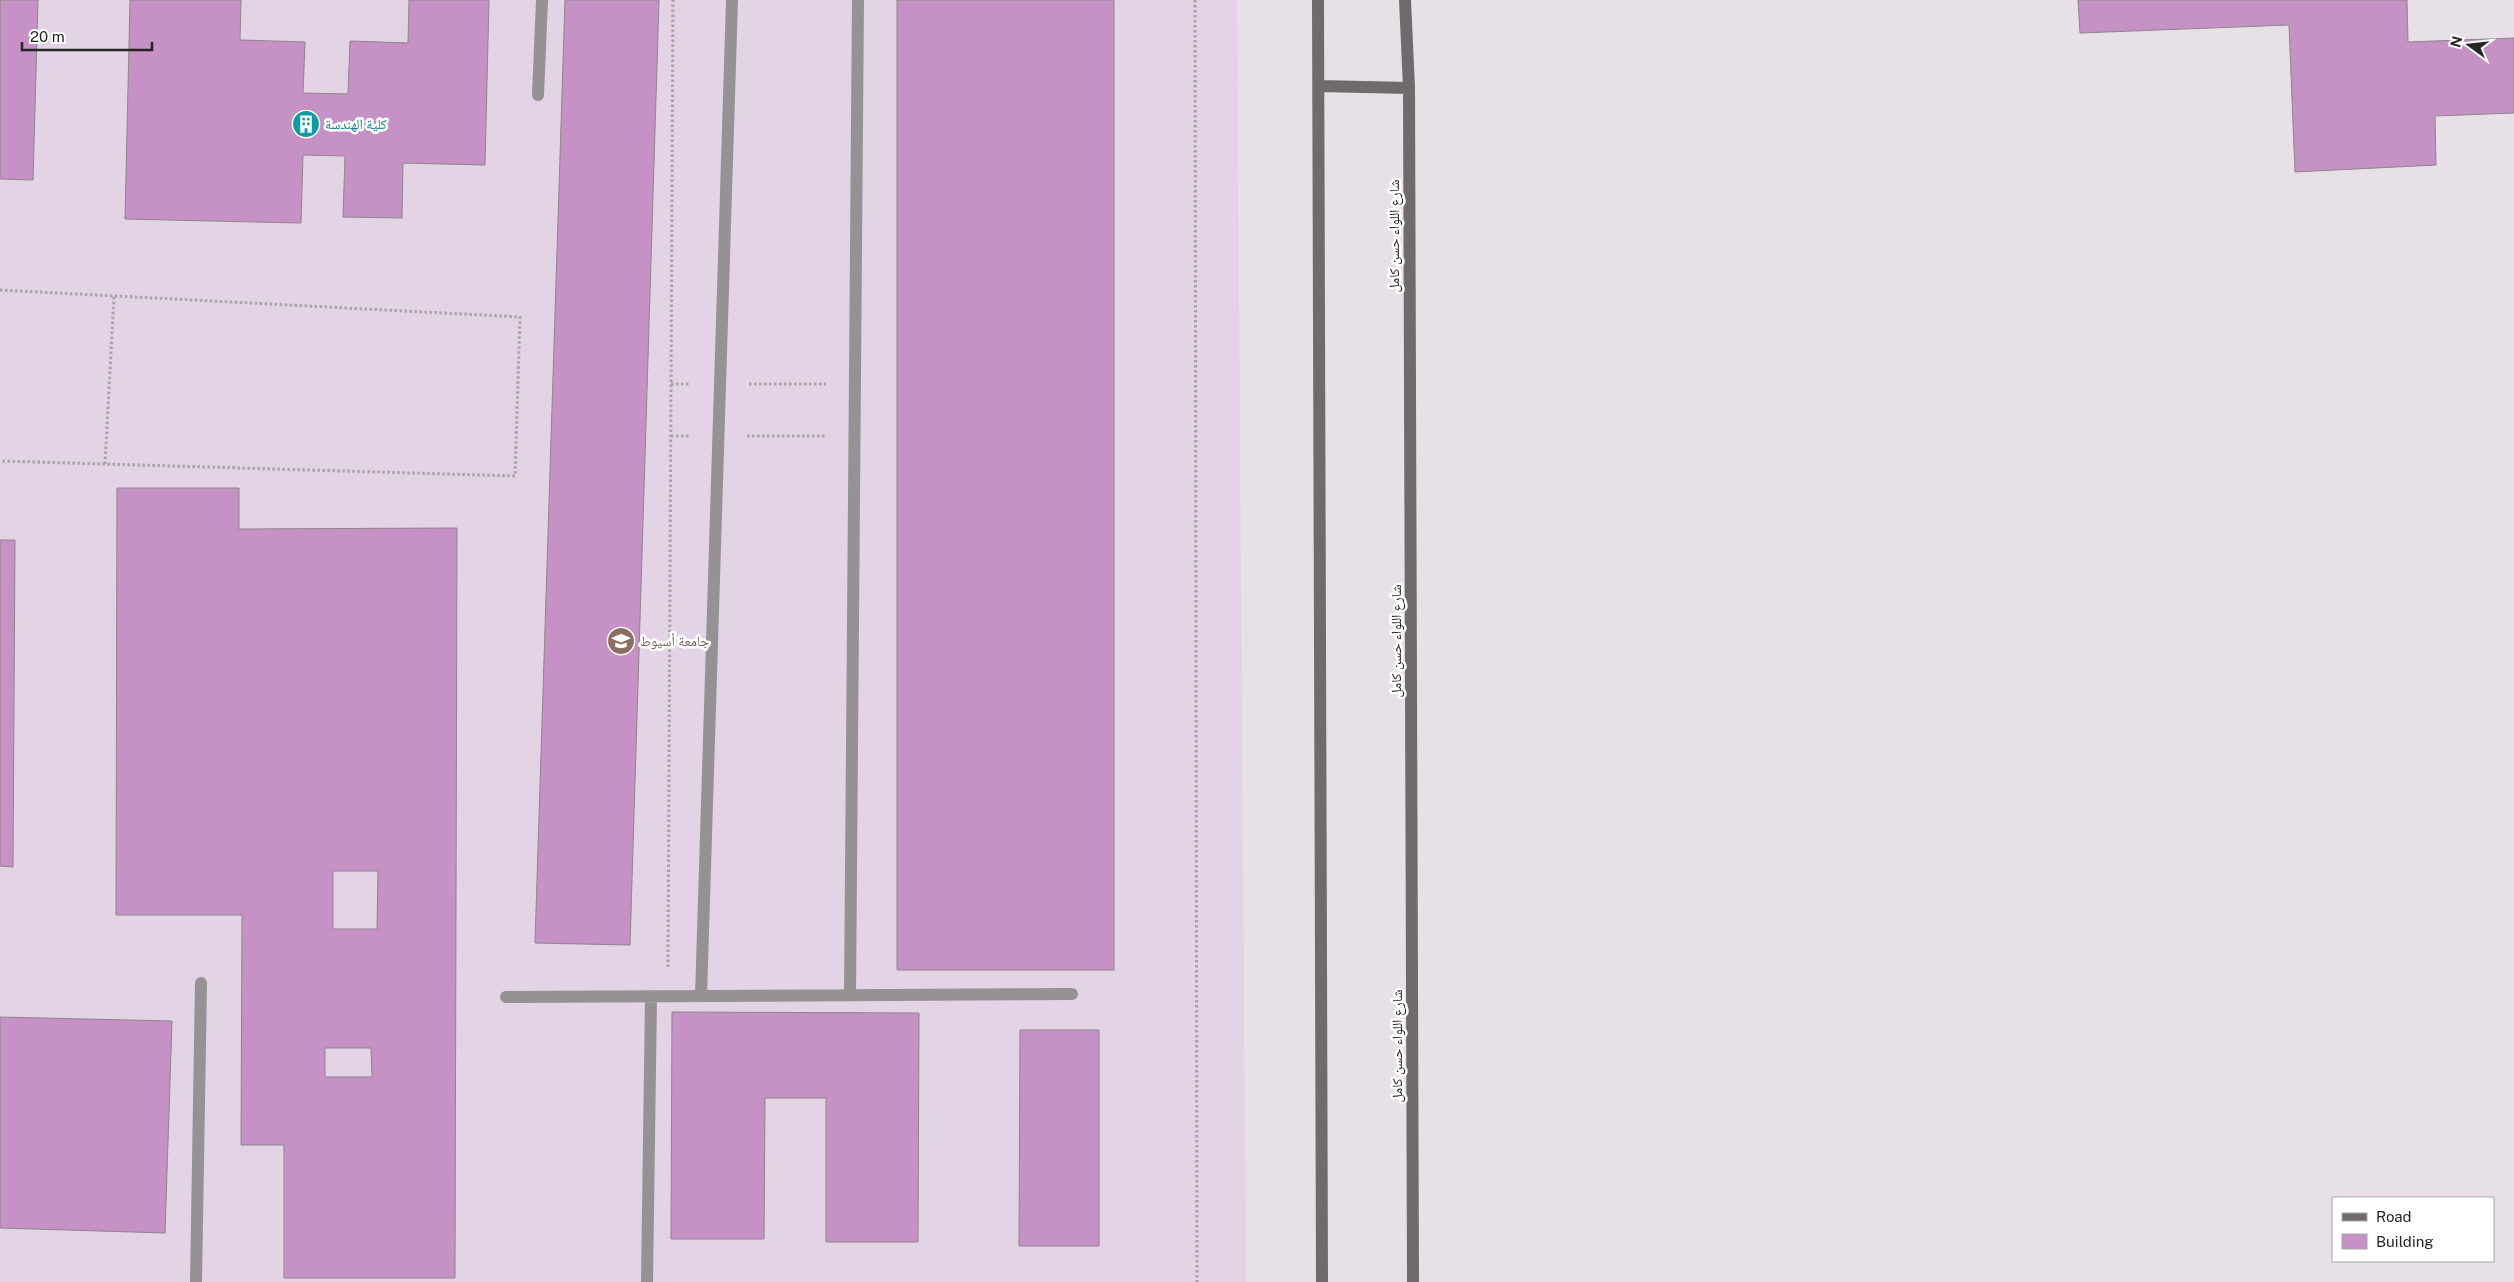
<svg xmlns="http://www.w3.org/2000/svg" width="2514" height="1282" font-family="'Public Sans','Noto Naskh Arabic',sans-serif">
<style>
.education{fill:#e2d3e5}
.building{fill:#c691c5;stroke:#8d858c;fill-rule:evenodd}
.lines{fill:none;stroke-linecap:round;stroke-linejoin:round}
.path{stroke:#a9a3a8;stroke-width:3;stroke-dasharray:2.5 2.5;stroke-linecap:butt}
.lane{stroke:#969192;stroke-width:12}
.secondary{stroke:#716a6c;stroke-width:12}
.labels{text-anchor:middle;stroke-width:5;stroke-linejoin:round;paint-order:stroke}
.culture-label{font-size:14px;fill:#0d838f;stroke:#fff;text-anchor:start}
.street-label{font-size:14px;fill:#272427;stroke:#fff}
.education-label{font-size:14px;fill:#785e54;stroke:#fff;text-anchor:start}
</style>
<rect width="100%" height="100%" fill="#e8e0e7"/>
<!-- education -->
<path class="education" d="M 0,0 L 1237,0 L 1246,1282 L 0,1282 Z"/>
<!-- building -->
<path class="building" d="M 0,0 L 38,0 L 33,180 L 0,179 Z
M 130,0 L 241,0 L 240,40 L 305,42 L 303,93 L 348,94 L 350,41 L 408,43 L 409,0 L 489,0 L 485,165 L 403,163 L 402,218 L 343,217 L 345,156 L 303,155 L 301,223 L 125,219 Z
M 565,0 L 659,0 L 630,945 L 535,943 Z
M 897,0 L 1114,0 L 1114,970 L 897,970 Z
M 2078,0 L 2407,0 L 2408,42 L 2514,38 L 2514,113 L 2435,116 L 2436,165 L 2295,172 L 2289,25 L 2080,33 Z
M 117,488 L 239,488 L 239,529 L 457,528 L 455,1278 L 284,1278 L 284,1145 L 241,1145 L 242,915 L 116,915 ZM 333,871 L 378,871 L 377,929 L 333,929 ZM 325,1048 L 371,1048 L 372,1077 L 325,1077 Z
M 0,540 L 15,540 L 13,867 L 0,866 Z
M 672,1012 L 919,1013 L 918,1242 L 826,1242 L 826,1098 L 765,1098 L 764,1239 L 671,1239 Z
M 0,1017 L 172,1021 L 165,1233 L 0,1228 Z
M 1020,1030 L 1099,1030 L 1099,1246 L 1019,1246 Z"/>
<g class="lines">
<!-- path -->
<path class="path" d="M 1195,0 L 1197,1282
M 0,290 L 520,317 L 515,476 L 0,461
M 671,384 L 691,384
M 749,384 L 826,384
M 671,436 L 689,436
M 747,436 L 826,436
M 105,464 L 114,296
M 668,967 L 673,0"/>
<!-- lane -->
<path class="lane" d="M 538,95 L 542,0
M 850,995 L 858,0
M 701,996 L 732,0
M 506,997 L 1072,994
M 196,1282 L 201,983
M 647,1282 L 651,997"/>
<!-- secondary -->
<path class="secondary" d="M 1318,0 L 1322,1282
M 1405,0 L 1409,88 L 1413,1282
M 1319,86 L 1409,88"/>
</g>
<!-- icons -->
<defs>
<g id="building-disc" transform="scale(1.4375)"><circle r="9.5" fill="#0f9aa8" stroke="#fff"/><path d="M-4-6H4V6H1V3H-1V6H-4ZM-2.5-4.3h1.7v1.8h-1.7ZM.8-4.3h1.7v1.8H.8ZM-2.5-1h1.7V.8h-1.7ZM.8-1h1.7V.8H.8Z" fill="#fff"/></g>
<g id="university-disc" transform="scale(1.4375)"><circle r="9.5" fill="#8d6e63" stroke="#fff"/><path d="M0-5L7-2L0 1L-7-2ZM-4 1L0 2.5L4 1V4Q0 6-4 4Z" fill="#fff"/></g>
</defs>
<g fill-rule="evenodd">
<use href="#building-disc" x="306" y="124"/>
<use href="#university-disc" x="621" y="641"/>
</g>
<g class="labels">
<!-- culture labels -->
<g class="culture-label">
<text x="325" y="129">كلية الهندسة</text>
</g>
<!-- street labels -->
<g class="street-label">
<text transform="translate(1394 236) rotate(-90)" y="5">شارع اللواء حسن كامل</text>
<text transform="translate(1396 641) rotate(-90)" y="5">شارع اللواء حسن كامل</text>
<text transform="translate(1397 1046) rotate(-90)" y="5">شارع اللواء حسن كامل</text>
</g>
<!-- education labels -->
<g class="education-label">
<text x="640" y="646">جامعة أسيوط</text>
</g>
</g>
<!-- legend -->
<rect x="2332" y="1197" width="162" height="65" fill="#ffffff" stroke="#a9a7a9"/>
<rect x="2342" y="1213" width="25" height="8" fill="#716a6c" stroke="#a9a7a9"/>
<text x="2376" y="1222" font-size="15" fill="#272427">Road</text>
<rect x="2342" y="1234" width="25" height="15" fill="#c691c5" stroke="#a9a7a9"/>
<text x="2376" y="1247" font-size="15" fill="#272427">Building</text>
<!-- north arrow -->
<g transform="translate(2469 45) rotate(285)" stroke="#ffffff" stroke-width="4" paint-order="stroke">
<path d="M0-4L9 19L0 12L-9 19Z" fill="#272427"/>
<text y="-8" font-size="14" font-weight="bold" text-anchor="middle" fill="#272427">N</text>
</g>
<!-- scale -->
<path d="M22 42v8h130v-8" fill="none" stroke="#272427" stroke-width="2.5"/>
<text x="30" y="42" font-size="15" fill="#272427" stroke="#ffffff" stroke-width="4" paint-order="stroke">20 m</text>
</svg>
